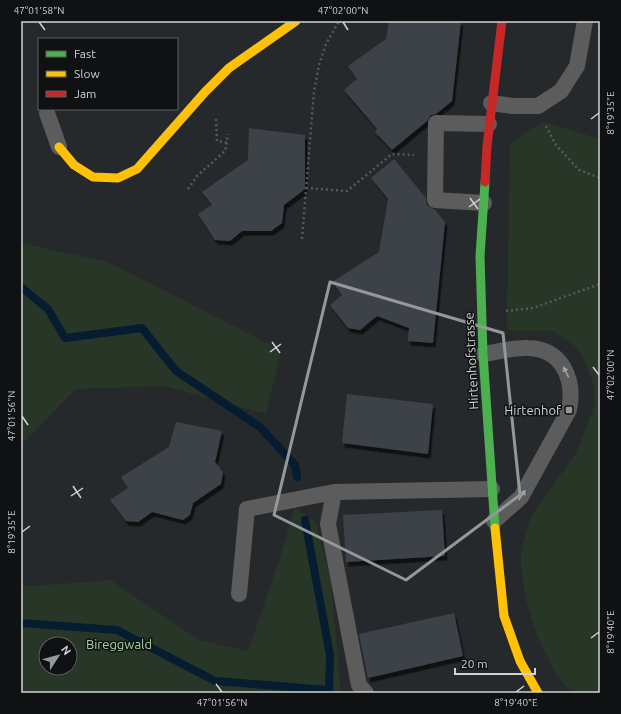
<svg xmlns="http://www.w3.org/2000/svg" width="621" height="714" font-family="Ubuntu,sans-serif">
<style>
.green{fill:#273627;fill-rule:evenodd}
.lines{fill:none;stroke-linecap:round;stroke-linejoin:round}
.stream{stroke:#061c30;stroke-width:8}
.building{fill:#3c4348;filter:url(#shadow)}
.path{stroke:#59595a;stroke-width:2.5;stroke-dasharray:2 3;stroke-linecap:butt}
.lane{stroke:#5c5c5c;stroke-width:16}
.fast{stroke:#4caf50;stroke-width:9}
.slow{stroke:#ffc107;stroke-width:9}
.jam{stroke:#c62828;stroke-width:9}
.oneway{fill:#a2a3a5}
.marked{fill:none;stroke:#94989a;stroke-width:3;stroke-linejoin:round}
.ticks{fill:none;stroke:#d0d3d5;stroke-width:1.5}
.poi-dot{fill:#94989a;stroke:#0f1113;stroke-width:1.5}
.labels{text-anchor:middle;stroke-width:3;stroke-linejoin:round;paint-order:stroke}
.street-label{font-size:13px;fill:#d0d3d5;stroke:#0f1113}
.poi-label{font-size:13px;fill:#d0d3d5;stroke:#0f1113;text-anchor:end}
.park-label{font-size:13px;fill:#a6d3a3;stroke:#0f1113}
.neatline{fill:none;stroke:#d0d3d5;stroke-width:1.5}
.ticks-label{font-size:10px;text-anchor:middle;fill:#d0d3d5}
</style>
<defs>
<filter id="shadow"><feDropShadow dx="2.5" dy="4.5" stdDeviation="0" flood-color="#0009"/></filter>
</defs>
<rect width="100%" height="100%" fill="#26292b"/>
<!-- green -->
<path class="green" d="M 545,122 L 600,139 L 600,693 L 572,693 L 556,674 L 538,638 L 526,600 L 521,566 L 521,551 L 531,516 L 576,453 L 595,404 L 593,383 L 584,359 L 575,346 L 553,331 L 512,331 L 508,329 L 507,320 L 510,145 L 530,129 Z
M 21,243 L 108,262 L 281,350 L 266,414 L 164,386 L 76,389 L 21,445 Z
M 295,507 L 316,523 L 331,583 L 341,693 L 21,693 L 21,585 L 33,586 L 110,580 L 199,640 L 248,651 L 280,558 ZM 46,644 L 70,644 L 70,668 L 46,668 Z"/>
<g class="lines">
<!-- stream -->
<path class="stream" d="M 21,287 L 48,309 L 65,338 L 142,328 L 176,371 L 260,427 L 295,465 L 297,477
M 305,520 L 330,655 L 329,693
M 21,623 L 117,630 L 215,681 L 327,690"/>
</g>
<!-- building -->
<path class="building" d="M 389,21 L 461,21 L 452,101 L 436,114 L 431,115 L 427,121 L 392,150 L 375,132 L 377,129 L 344,90 L 357,79 L 348,66 L 386,39 Z
M 249,128 L 305,135 L 305,189 L 284,205 L 282,223 L 271,231 L 242,231 L 230,241 L 215,240 L 198,214 L 212,205 L 202,192 L 248,160 Z
M 394,159 L 426,198 L 427,205 L 435,210 L 445,222 L 433,343 L 408,341 L 409,328 L 377,316 L 360,330 L 348,328 L 330,305 L 342,295 L 332,282 L 379,252 L 388,199 L 371,178 Z
M 347,394 L 433,404 L 428,454 L 342,443 Z
M 176,422 L 222,431 L 215,462 L 223,472 L 221,484 L 193,503 L 190,515 L 183,520 L 152,512 L 138,522 L 126,521 L 110,500 L 128,488 L 121,477 L 169,447 Z
M 442,510 L 445,556 L 346,562 L 343,515 Z
M 454,613 L 463,656 L 368,678 L 359,634 Z"/>
<g class="lines">
<!-- path -->
<path class="path" d="M 216,119 L 217,141 L 227,143
M 546,126 L 556,145 L 579,170 L 600,178
M 306,188 L 347,191 L 392,154 L 414,155
M 188,189 L 197,176 L 225,151 L 228,134
M 302,239 L 314,91 L 319,65 L 326,44 L 339,21
M 506,311 L 533,308 L 600,284"/>
<!-- lane -->
<path class="lane" d="M 491,103 L 513,106 L 538,106 L 561,91 L 577,66 L 585,21
M 47,113 L 59,147
M 484,203 L 435,200 L 436,123 L 489,124
M 483,354 C 498,352 513,347 528,348 C 563,349 575,380 569,410 L 521,497 L 494,521
M 239,594 L 247,509 L 334,492
M 366,693 L 359,685 L 328,524 L 334,492 L 492,489"/>
<!-- fast -->
<path class="fast" d="M 485,182 L 480,256 L 483,354 L 495,528"/>
<!-- slow -->
<path class="slow" d="M 59,147 L 74,165 L 93,177 L 118,178 L 137,169 L 205,92 L 229,68 L 296,21
M 495,528 L 504,616 L 520,661 L 538,693"/>
<!-- jam -->
<path class="jam" d="M 485,182 L 487,146 L 502,21"/>
</g>
<!-- one-way arrows -->
<defs><path id="oneway-solid" d="M-6-.8H1V-3.2L6.5 0L1 3.2V.8H-6Z"/></defs>
<g class="oneway">
<use href="#oneway-solid" transform="translate(566 372) rotate(-116)"/>
<use href="#oneway-solid" transform="translate(522 495) rotate(-56)"/>
</g>
<!-- marked area -->
<path class="marked" d="M 330,282 L 503,333 L 520,495 L 406,580 L 274,515 Z"/>
<!-- ticks -->
<path class="ticks" d="M 39,22 L 45,30M 343,22 L 348,30M 591,119 L 599,113M 470,198 L 478,209M 469,207 L 480,199M 272,342 L 280,353M 270,352 L 281,344M 593,367 L 599,375M 22,416 L 28,425M 73,486 L 81,498M 71,496 L 83,488M 22,532 L 30,526M 591,638 L 599,632M 216,684 L 222,692M 516,692 L 524,686"/>
<!-- markers -->
<rect class="poi-dot" x="565" y="406" width="8" height="8" rx="2"/>
<g class="labels">
<!-- street labels -->
<g class="street-label">
<text transform="translate(471 361) rotate(-93)" y="5">Hirtenhofstrasse</text>
</g>
<!-- poi labels -->
<g class="poi-label">
<text x="561" y="415">Hirtenhof</text>
</g>
<!-- park labels -->
<g class="park-label">
<text x="119" y="649">Bireggwald</text>
</g>
</g>
<!-- border -->
<rect width="621" height="714" fill="none" stroke="#0f1113" stroke-width="44"/>
<!-- legend -->
<rect x="38" y="38" width="140" height="72" fill="#0f1113" stroke="#5c5f61"/>
<rect x="46" y="51" width="20" height="6" fill="#4caf50" stroke="#5c5f61"/>
<text x="74" y="58" font-size="12" fill="#d0d3d5">Fast</text>
<rect x="46" y="71" width="20" height="6" fill="#ffc107" stroke="#5c5f61"/>
<text x="74" y="78" font-size="12" fill="#d0d3d5">Slow</text>
<rect x="46" y="91" width="20" height="6" fill="#c62828" stroke="#5c5f61"/>
<text x="74" y="98" font-size="12" fill="#d0d3d5">Jam</text>
<!-- north arrow -->
<g transform="translate(58 656) rotate(54)"><circle r="19" fill="#0f1113" stroke="#5c5f61"/>
<path d="M0-3L7 15L0 10L-7 15Z" fill="#94989a"/>
<text y="-6" font-size="11" font-weight="bold" text-anchor="middle" fill="#d0d3d5">N</text>
</g>
<!-- scale -->
<path d="M455 668v6h80v-6" fill="none" stroke="#d0d3d5" stroke-width="2"/>
<text x="461" y="668" font-size="12" fill="#d0d3d5" stroke="#0f1113" stroke-width="3" paint-order="stroke">20 m</text>
<rect x="22" y="22" width="577" height="670" class="neatline"/>
<g class="ticks-label">
<text x="39" y="14">47°01'58"N</text>
<text x="343" y="14">47°02'00"N</text>
<text transform="translate(610 113) rotate(-90)" y="4">8°19'35"E</text>
<text transform="translate(610 375) rotate(-90)" y="4">47°02'00"N</text>
<text transform="translate(11 416) rotate(-90)" y="4">47°01'56"N</text>
<text transform="translate(11 532) rotate(-90)" y="4">8°19'35"E</text>
<text transform="translate(610 632) rotate(-90)" y="4">8°19'40"E</text>
<text x="222" y="706">47°01'56"N</text>
<text x="516" y="706">8°19'40"E</text>
</g>
</svg>
